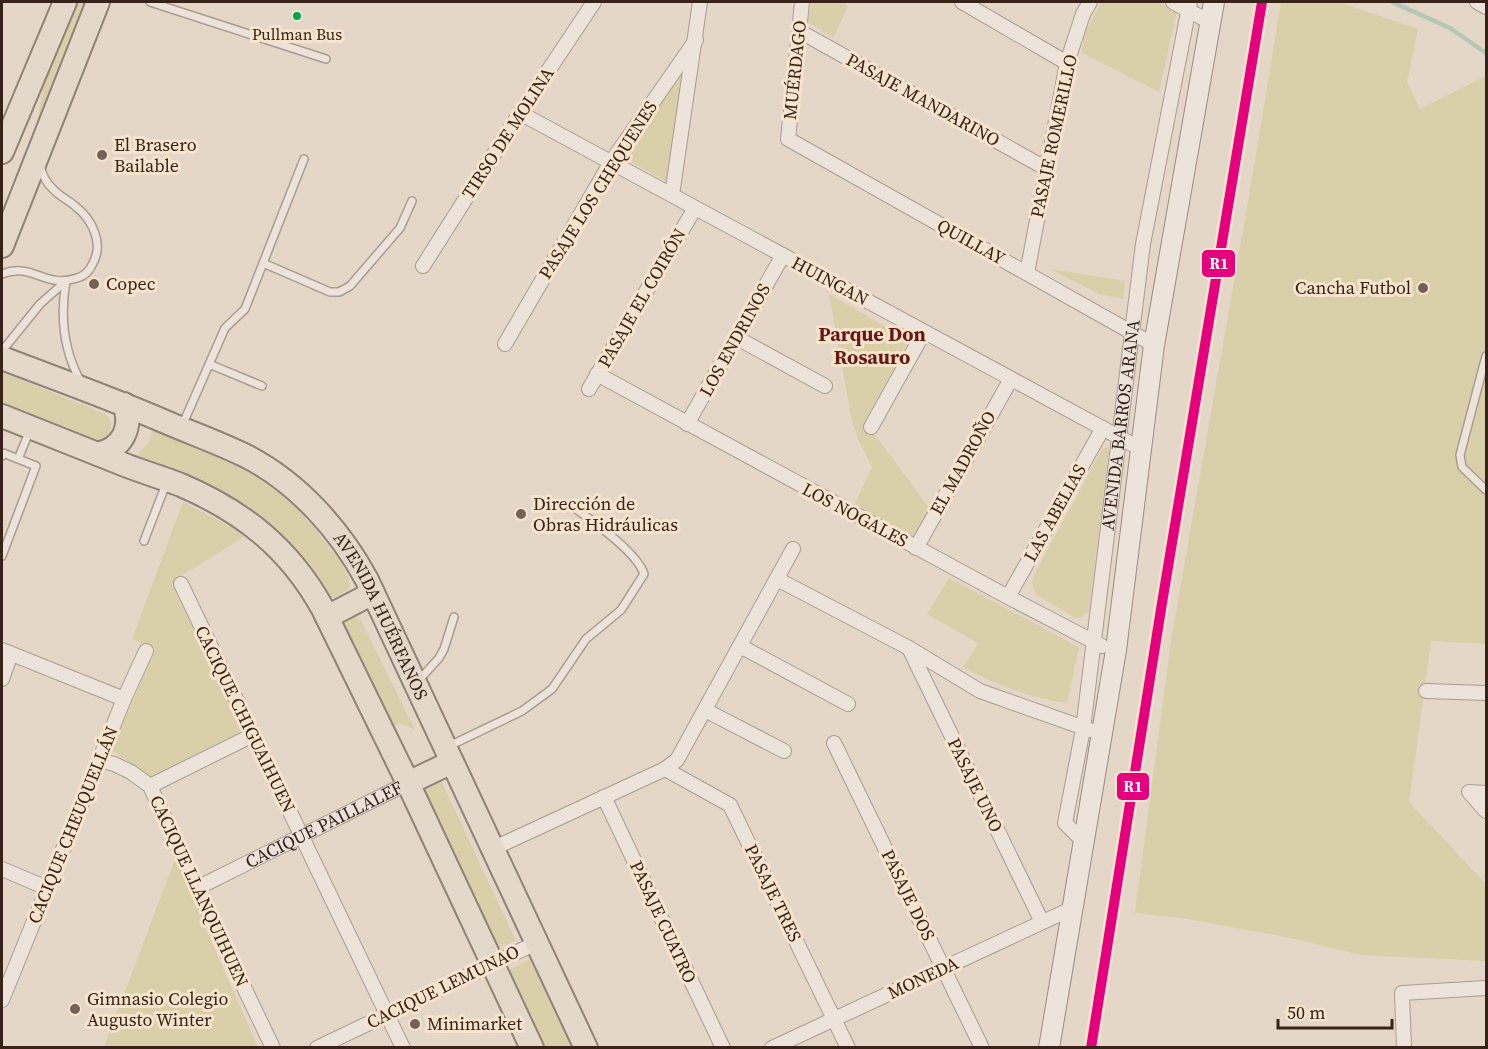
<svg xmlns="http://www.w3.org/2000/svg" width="1488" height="1049" font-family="'Source Serif 4',serif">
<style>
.green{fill:#d9d0a9}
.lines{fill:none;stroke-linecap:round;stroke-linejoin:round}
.stream{stroke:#b5c8b8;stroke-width:4.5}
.lane-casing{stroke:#a99c92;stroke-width:10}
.street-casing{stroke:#a99c92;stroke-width:16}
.secondary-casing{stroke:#998c82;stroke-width:22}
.primary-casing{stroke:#8f8279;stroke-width:26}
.lane{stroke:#ece4db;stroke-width:7}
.street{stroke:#ece4db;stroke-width:14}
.secondary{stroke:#ece4db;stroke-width:20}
.primary{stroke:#e4d8cb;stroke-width:22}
.rail-1-casing{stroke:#f8e3cc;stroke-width:15}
.rail-1{stroke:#e5007d;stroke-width:10}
.bus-dot{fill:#00a651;stroke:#f8e3cc;stroke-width:2}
.poi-dot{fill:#756257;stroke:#f8e3cc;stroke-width:2}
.labels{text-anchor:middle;stroke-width:6;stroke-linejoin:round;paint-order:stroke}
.bus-label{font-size:16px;fill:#38231a;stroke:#f8e3cc}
.street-label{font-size:18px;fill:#38231a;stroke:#f8e3cc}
.poi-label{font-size:18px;fill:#38231a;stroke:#f8e3cc;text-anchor:start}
.neighbourhood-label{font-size:20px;font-weight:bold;fill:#681716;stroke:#f8e3cc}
.line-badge{stroke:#f8e3cc;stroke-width:2}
.badge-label{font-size:16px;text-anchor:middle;font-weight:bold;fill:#fff}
</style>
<rect width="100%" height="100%" fill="#e5d7c8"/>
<!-- green -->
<path class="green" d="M 71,2 L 88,2 L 37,126 L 47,62 Z
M 811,2 L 842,2 L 848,6 L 833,38 L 808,22 Z
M 1101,2 L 1159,2 L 1177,11 L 1159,92 L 1082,53 L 1084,34 Z
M 1281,2 L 1339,2 L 1418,29 L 1407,82 L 1420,109 L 1486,76 L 1486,644 L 1431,641 L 1409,802 L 1486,884 L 1486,961 L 1361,955 L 1286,937 L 1182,918 L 1135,913 L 1171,641 L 1253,173 Z
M 681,72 L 684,74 L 668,182 L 623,158 L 678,73 Z
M 1050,269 L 1125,281 L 1123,299 L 1099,294 Z
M 829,294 L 909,340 L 865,421 L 930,509 L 914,537 L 855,504 L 872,467 L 858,439 L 852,421 Z
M 2,372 L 106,414 C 116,426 111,440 96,443 L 2,408 Z
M 152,428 C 196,447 246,462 282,494 C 301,510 316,530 331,549 C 339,559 352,576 349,589 L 335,598 L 329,598 L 287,543 L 268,523 L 224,492 L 202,481 L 137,455 L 150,441 Z
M 1107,447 L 1109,450 L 1089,612 L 1081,617 L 1076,618 L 1035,594 L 1032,583 L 1034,575 L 1102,449 Z
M 183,502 L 247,535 L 178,578 L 172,585 L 242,731 L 151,777 L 111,750 L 154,653 L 155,649 L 132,639 Z
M 949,578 L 1079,647 L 1067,703 C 1030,698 996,685 963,667 L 978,643 L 927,614 Z
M 348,616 L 357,617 L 361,620 L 415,730 L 400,723 L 392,727 L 337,622 Z
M 439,776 L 516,941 L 494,949 L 418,785 Z
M 175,859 L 258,1047 L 104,1047 Z
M 534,957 L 579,1047 L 542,1047 L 504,972 Z"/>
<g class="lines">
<!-- stream -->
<path class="stream" d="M 1392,2 L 1450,28 L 1486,53"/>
<!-- lane casing -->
<g class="lane-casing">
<path id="lane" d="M 150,2 L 326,59
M 263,263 L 330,292 L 339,292 L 350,286 L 400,228 L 412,201
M 2,274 C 34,262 44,289 77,278 C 85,276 90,270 93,263 C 104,243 92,219 75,206 C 68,200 59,196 53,189 C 46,183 42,174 40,165
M 2,351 L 40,304 L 66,281 C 60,316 63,350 81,382
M 1486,356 L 1460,455 L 1462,467 L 1486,490
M 209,364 L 262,386
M 182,426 L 225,328 L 245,309 L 304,159
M 2,456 L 3,453 L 36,466 L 2,556
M 18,459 L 30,430
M 144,541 L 166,484
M 419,680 L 439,658 L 444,649 L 454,617
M 447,747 L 522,711 L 552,689 L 586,639 L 621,610 L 644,574 C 637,552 591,520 572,506"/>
</g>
<!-- street casing -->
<g class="street-casing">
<g id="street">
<path d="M 802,2 L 788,139 L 1154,345"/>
<path d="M 962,2 L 1067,63"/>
<path d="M 1173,2 L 1210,22"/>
<path d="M 1477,2 L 1486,7"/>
<path d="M 799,31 L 1047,169"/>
<path d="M 520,113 L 1141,449"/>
<path d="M 672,195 L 700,2"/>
<path d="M 423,266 L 520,113 L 594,2"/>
<path d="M 1027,273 L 1067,63 L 1083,14 L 1090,2"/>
<path d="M 737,338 L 825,386"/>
<path d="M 505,344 L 611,162 L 696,40"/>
<path d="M 597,374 L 1008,597 L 1102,646"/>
<path d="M 589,389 L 695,208"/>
<path d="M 687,424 L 783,255"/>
<path d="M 871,427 L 924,332"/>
<path d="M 916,548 L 1011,379"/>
<path d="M 777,579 L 909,648 L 980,691 L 1090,730"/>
<path d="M 181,584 L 403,1048"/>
<path d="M 1008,597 L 1103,428"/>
<path d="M 740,646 L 848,704"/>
<path d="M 909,648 L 1042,922"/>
<path d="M 2,650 L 124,699"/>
<path d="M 2,679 L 11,654"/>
<path d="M 1426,691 L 1486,693"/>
<path d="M 705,710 L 784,751"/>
<path d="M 834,743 L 982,1048"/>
<path d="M 99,760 L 114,764 L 131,772 L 150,786 L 208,912 L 273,1048"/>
<path d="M 665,769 L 730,805 L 848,1048"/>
<path d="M 150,786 L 253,735"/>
<path d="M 1486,793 L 1469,792 L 1486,811"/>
<path d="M 604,797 L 723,1048"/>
<path id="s1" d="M 1084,842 L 1065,823 L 1083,729 L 1143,244 L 1190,2"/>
<path d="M 492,849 L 665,769 L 677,760 L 793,549"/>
<path d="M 2,869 L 47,888"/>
<path id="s2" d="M 197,888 L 408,783"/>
<path d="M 2,1000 L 124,699 L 146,651"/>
<path d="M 317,1048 L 536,943"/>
<path d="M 772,1048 L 1073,908"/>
<path d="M 1404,1048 L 1402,993 L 1486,988"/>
</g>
</g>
<!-- secondary casing -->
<g class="secondary-casing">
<path id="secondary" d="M 1049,1048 L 1116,650 L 1154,345 L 1214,2"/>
</g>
<!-- primary casing -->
<g class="primary-casing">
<g id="primary">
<path d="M 2,152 L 65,2"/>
<path d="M 2,246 L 98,2"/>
<path id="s3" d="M 2,358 C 57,379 113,399 168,423 C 194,434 222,444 248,457 C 299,484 340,530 367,580 L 586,1048"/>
<path d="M 2,416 C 43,432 84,449 125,465 C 143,472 163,478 181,485 C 244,512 290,549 323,609 L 408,783 L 532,1048"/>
<path d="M 98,454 C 123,448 133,427 124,404"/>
<path d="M 327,617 L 373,593"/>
<path d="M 408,783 L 452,762"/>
</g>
</g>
<!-- lane -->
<use href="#lane" class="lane"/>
<!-- street -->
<use href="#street" class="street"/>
<!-- secondary -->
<use href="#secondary" class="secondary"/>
<!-- primary -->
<use href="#primary" class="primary"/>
<!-- rail-1 casing -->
<g class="rail-1-casing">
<path id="rail-1" d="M 1091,1048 L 1162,603 L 1262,2"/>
</g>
<!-- rail-1 -->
<use href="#rail-1" class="rail-1"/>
</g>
<!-- markers -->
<circle class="bus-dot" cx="297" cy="16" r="5"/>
<g class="poi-dot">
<circle cx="102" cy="155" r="6"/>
<circle cx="94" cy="284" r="6"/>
<circle cx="1423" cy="288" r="6"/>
<circle cx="521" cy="514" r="6"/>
<circle cx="75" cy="1009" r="6"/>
<circle cx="415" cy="1024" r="6"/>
</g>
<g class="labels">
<!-- bus labels -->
<g class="bus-label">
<text x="297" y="40">Pullman Bus</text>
</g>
<!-- street labels -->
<g class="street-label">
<text transform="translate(795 70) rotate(-84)" y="6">MUÉRDAGO</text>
<text transform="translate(923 100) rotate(29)" y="6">PASAJE MANDARINO</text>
<text transform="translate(508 133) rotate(-57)" y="6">TIRSO DE MOLINA</text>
<text transform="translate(1054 136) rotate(-78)" y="6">PASAJE ROMERILLO</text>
<text transform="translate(598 190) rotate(-58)" y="6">PASAJE LOS CHEQUENES</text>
<text transform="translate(971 242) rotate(29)" y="6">QUILLAY</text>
<text transform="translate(830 281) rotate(28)" y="6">HUINGAN</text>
<text transform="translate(642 298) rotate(-60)" y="6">PASAJE EL COIRÓN</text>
<text transform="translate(735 340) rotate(-61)" y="6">LOS ENDRINOS</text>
<text dy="6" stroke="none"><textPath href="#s1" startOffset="429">AVENIDA BARROS ARANA</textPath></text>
<text transform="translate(963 463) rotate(-61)" y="6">EL MADROÑO</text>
<text transform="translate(1055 513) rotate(-61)" y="6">LAS ABELIAS</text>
<text transform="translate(855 515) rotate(28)" y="6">LOS NOGALES</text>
<text dy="6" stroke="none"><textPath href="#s3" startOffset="477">AVENIDA HUÉRFANOS</textPath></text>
<text transform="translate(245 719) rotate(64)" y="6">CACIQUE CHIGUAIHUEN</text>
<text transform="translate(975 785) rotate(64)" y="6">PASAJE UNO</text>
<text dy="6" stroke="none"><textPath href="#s2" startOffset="142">CACIQUE PAILLALEF</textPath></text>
<text transform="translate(73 825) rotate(-68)" y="6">CACIQUE CHEUQUELLÁN</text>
<text transform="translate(199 891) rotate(65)" y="6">CACIQUE LLANQUIHUEN</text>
<text transform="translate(773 893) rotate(64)" y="6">PASAJE TRES</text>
<text transform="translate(908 895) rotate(64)" y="6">PASAJE DOS</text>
<text transform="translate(663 922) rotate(65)" y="6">PASAJE CUATRO</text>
<text transform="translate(923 978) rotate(-25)" y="6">MONEDA</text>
<text transform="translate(443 987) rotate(-26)" y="6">CACIQUE LEMUNAO</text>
</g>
<!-- poi labels -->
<g class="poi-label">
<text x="114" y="151">El Brasero<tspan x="114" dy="21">Bailable</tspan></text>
<text x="106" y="290">Copec</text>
<text x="1411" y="294" text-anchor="end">Cancha Futbol</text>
<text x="533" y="510">Dirección de<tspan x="533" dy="21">Obras Hidráulicas</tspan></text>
<text x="87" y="1005">Gimnasio Colegio<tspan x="87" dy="21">Augusto Winter</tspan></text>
<text x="427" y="1030">Minimarket</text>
</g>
<!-- neighbourhood labels -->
<g class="neighbourhood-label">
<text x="872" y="341">Parque Don<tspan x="872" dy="23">Rosauro</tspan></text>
</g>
</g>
<g class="line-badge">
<rect x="1201" y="249" width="35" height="29" rx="6" fill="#e5007d"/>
<rect x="1116" y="772" width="34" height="29" rx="6" fill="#e5007d"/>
</g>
<g class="badge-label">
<text x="1219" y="269">R1</text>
<text x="1133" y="792">R1</text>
</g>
<!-- border -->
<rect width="1488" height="1049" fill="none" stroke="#38231a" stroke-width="6"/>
<!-- scale -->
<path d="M1278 1019v9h114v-9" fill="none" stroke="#38231a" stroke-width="3"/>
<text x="1287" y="1019" font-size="18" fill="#38231a" stroke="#f8e3cc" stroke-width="4.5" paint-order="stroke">50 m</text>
</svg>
